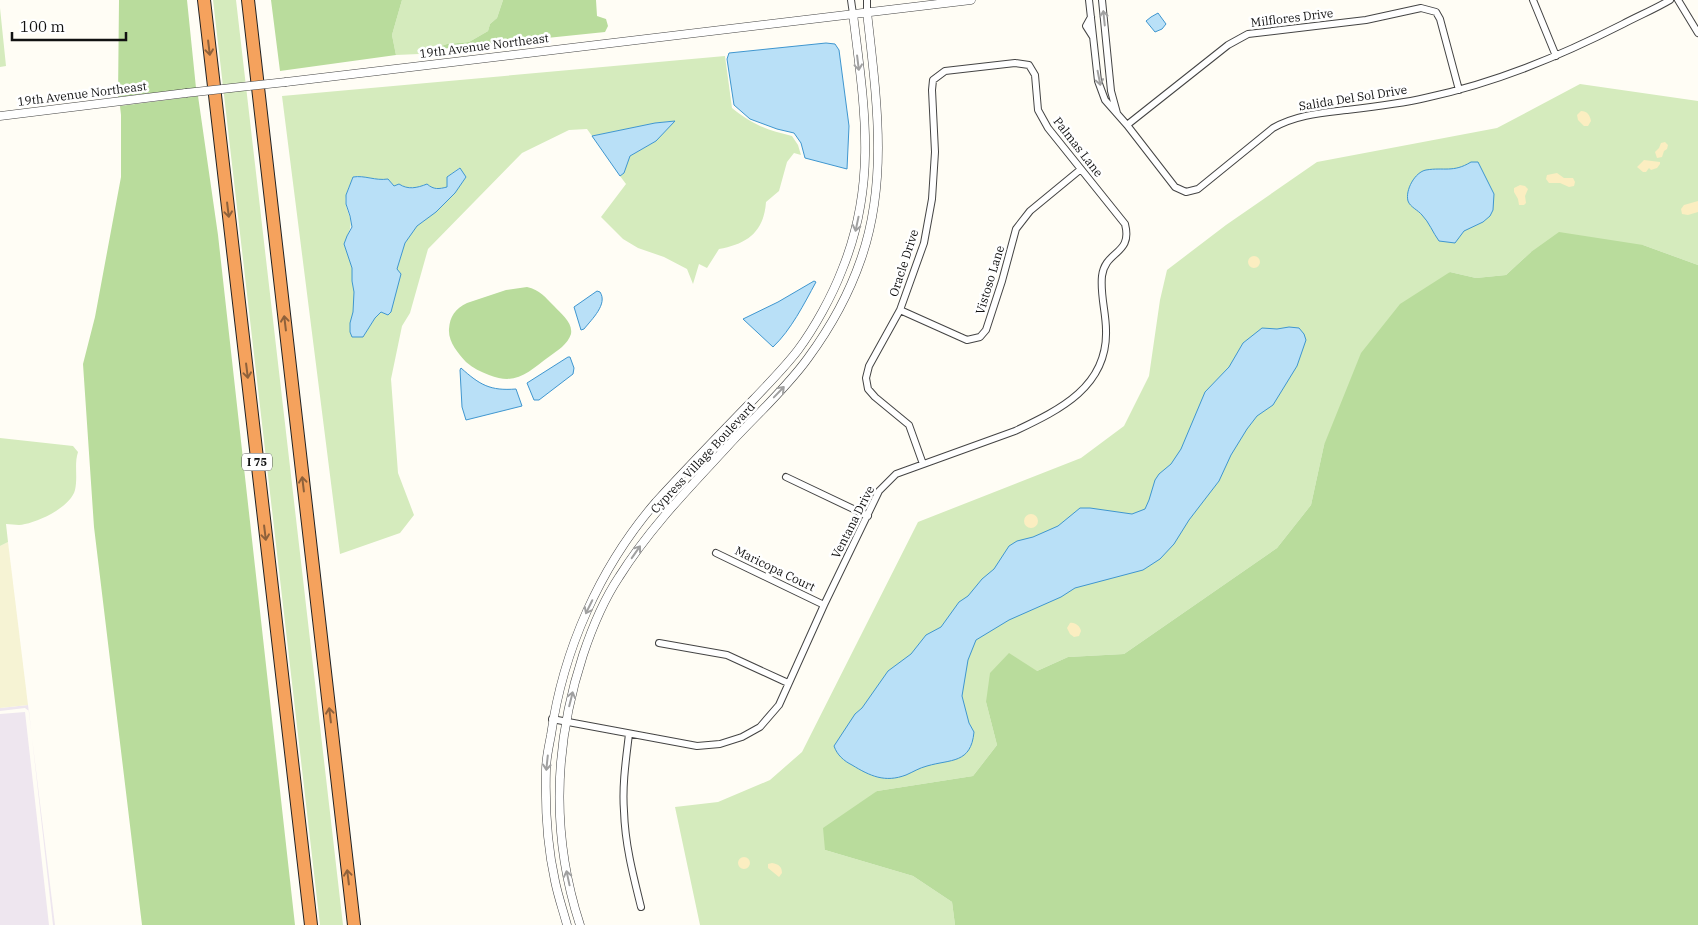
<svg xmlns="http://www.w3.org/2000/svg" width="1698" height="925" font-family="'IBM Plex Serif',serif">
<style>
.industrial{fill:#eee6ef}
.farmland{fill:#f6f3d4}
.green{fill:#d5ebbd;fill-rule:evenodd}
.forest{fill:#b9dc9c}
.sand{fill:#fbeec1}
.water{fill:#b9e0f7;stroke:#3f96cf}
.lines{fill:none;stroke-linecap:round;stroke-linejoin:round}
.minor-casing{stroke:#444;stroke-width:8}
.tertiary-casing{stroke:#444;stroke-width:9}
.motorway-casing{stroke:#222;stroke-width:14}
.minor{stroke:#fff;stroke-width:6}
.tertiary{stroke:#fff;stroke-width:8}
.motorway{stroke:#f5a25d;stroke-width:12}
.tertiary-bridge-casing{stroke:#444;stroke-width:9;stroke-linecap:butt}
.tertiary-bridge{stroke:#fff;stroke-width:8}
.oneway{stroke:#a0a0a0}
.oneway2{stroke:#8e613b}
.labels{text-anchor:middle;stroke-width:5;stroke-linejoin:round;paint-order:stroke}
.shield{fill:#fff;stroke:#585858;stroke-width:1}
.shield-label{font-size:11px;font-weight:bold;fill:#111}
.street-label{font-size:12px;fill:#111;stroke:#fff}
</style>
<rect width="100%" height="100%" fill="#fffdf5"/>
<!-- industrial -->
<path class="industrial" d="M 28,705 L 55,925 L 53,925 L 29,711 L 25,708 L 0,711 L 0,708 Z
M 25,712 L 49,925 L 0,925 L 0,714 Z"/>
<!-- farmland -->
<path class="farmland" d="M 8,542 L 28,705 L 0,708 L 0,546 Z"/>
<!-- green -->
<path class="green" d="M 213,0 L 236,0 L 343,925 L 320,925 Z
M 402,0 L 503,0 L 497,18 L 490,24 L 488,31 L 469,42 L 447,44 L 419,54 L 396,55 L 392,35 Z
M 0,8 L 6,66 L 0,67 Z
M 725,56 L 732,108 C 753,125 767,130 792,136 L 798,145 L 801,155 L 794,153 L 787,162 L 779,191 L 766,202 C 764,232 747,244 719,249 L 707,268 L 699,264 L 693,284 L 687,269 L 664,257 L 638,248 L 623,239 L 601,217 L 626,184 L 620,176 L 624,173 L 630,156 L 656,141 L 674,121 L 655,123 L 592,136 L 587,129 L 569,130 L 522,153 L 428,249 L 410,313 L 402,326 L 391,379 L 398,473 L 414,515 L 400,533 L 340,554 L 282,96 ZM 459,168 L 466,177 L 455,193 L 436,212 L 417,225 L 405,243 L 396,269 L 401,274 L 388,315 L 381,312 L 375,318 L 363,337 L 358,336 L 353,312 L 355,292 L 352,281 L 352,268 L 347,236 C 357,218 343,212 346,196 C 347,190 351,183 353,177 C 365,175 375,181 388,179 L 394,186 L 399,184 C 409,190 417,188 427,184 C 434,190 439,189 447,187 L 447,177 Z
M 1580,84 L 1698,101 L 1698,265 L 1643,245 L 1531,252 L 1506,275 L 1476,278 L 1450,272 L 1324,445 L 1311,505 L 1277,548 L 1124,654 L 1068,657 L 1037,671 L 986,702 L 997,745 L 973,776 L 877,791 L 825,850 L 913,876 L 952,902 L 955,925 L 700,925 L 675,807 L 718,802 L 770,780 L 802,752 L 918,522 L 1081,458 L 1124,426 L 1149,376 L 1160,300 L 1167,270 L 1226,225 L 1317,162 L 1497,128 Z
M 0,438 L 73,446 L 78,452 C 74,464 78,477 75,490 C 71,506 41,521 25,524 C 19,526 13,524 6,524 L 8,542 L 0,546 Z"/>
<!-- forest -->
<path class="forest" d="M 119,0 L 187,0 L 196,88 L 118,97 Z
M 271,0 L 402,0 L 392,35 L 396,55 L 280,71 Z
M 503,0 L 596,0 L 597,16 L 606,19 L 608,26 L 605,32 L 430,50 L 447,44 L 469,42 L 488,31 L 490,24 L 497,18 Z
M 198,96 L 218,235 L 295,925 L 142,925 L 94,527 L 83,364 L 95,317 L 121,177 L 121,115 L 120,106 Z
M 1559,232 L 1643,245 L 1698,265 L 1698,925 L 955,925 L 952,902 L 913,876 L 825,850 L 823,828 L 877,791 L 973,776 L 997,745 L 986,702 L 990,673 L 1009,653 L 1037,671 L 1068,657 L 1124,654 L 1277,548 L 1311,505 L 1324,445 L 1361,353 L 1400,304 L 1450,272 L 1476,278 L 1506,275 L 1531,252 Z
M 527,287 C 540,290 545,297 554,306 C 561,314 573,322 571,334 C 568,344 557,351 550,356 C 528,372 517,386 489,375 C 481,372 473,368 466,362 C 458,353 448,342 449,329 C 450,316 455,309 467,303 L 506,290 Z"/>
<!-- sand -->
<path class="sand" d="M 1581,111 C 1587,111 1590,115 1591,121 L 1588,126 L 1584,126 L 1578,120 L 1577,115 Z
M 1665,142 L 1668,145 L 1667,149 L 1664,151 L 1662,157 L 1657,158 L 1655,152 L 1659,148 L 1661,143 Z
M 1644,160 L 1660,162 L 1660,164 L 1657,168 L 1651,170 L 1649,168 L 1646,172 L 1643,172 L 1637,167 Z
M 1557,173 L 1564,178 L 1573,178 L 1575,182 L 1574,186 L 1569,187 L 1560,183 L 1549,183 L 1546,179 L 1547,175 Z
M 1520,185 L 1525,186 L 1528,189 L 1525,196 L 1526,203 L 1524,205 L 1519,205 L 1518,199 L 1514,192 L 1514,188 Z
M 1698,201 L 1698,212 L 1688,215 L 1682,214 L 1681,209 L 1684,205 Z
M1248 262a6 6 0 1 1 12 0a6 6 0 1 1-12 0Z
M1024 521a7 7 0 1 1 14 0a7 7 0 1 1-14 0Z
M 1070,623 C 1075,622 1080,626 1081,631 L 1079,636 L 1074,637 L 1070,634 L 1067,628 Z
M738 863a6 6 0 1 1 12 0a6 6 0 1 1-12 0Z
M 772,863 C 779,864 782,867 782,873 L 779,877 L 768,868 L 768,864 Z"/>
<!-- water -->
<path class="water" d="M 1158,13 L 1166,24 L 1162,29 L 1155,32 L 1146,21 L 1151,17 Z
M 826,43 L 835,44 L 839,50 L 849,126 L 847,169 L 805,158 L 801,143 L 794,133 L 777,129 L 750,119 L 734,105 L 727,59 L 729,53 Z
M 675,121 L 656,141 L 630,156 L 624,173 L 620,176 L 592,136 L 655,123 Z
M 1471,162 L 1478,162 L 1494,194 L 1493,210 L 1490,216 L 1483,222 L 1464,231 L 1455,243 L 1439,241 C 1433,233 1429,222 1422,215 C 1418,210 1410,207 1408,201 C 1405,190 1415,172 1426,170 C 1444,167 1453,173 1471,162 Z
M 460,168 L 466,177 L 455,193 L 436,212 L 417,226 L 405,243 L 397,269 L 401,274 L 391,312 L 388,315 L 381,312 L 375,318 L 363,337 L 352,337 L 350,332 L 350,323 L 353,312 L 354,292 L 352,281 L 352,268 L 344,244 L 347,236 L 352,227 L 350,216 L 346,204 L 346,195 L 353,177 C 365,175 375,181 388,179 L 394,186 L 399,184 C 408,190 417,188 427,184 C 434,190 439,189 447,187 L 447,177 Z
M 814,281 L 816,282 C 804,304 791,330 773,347 L 743,319 L 778,302 Z
M 597,291 L 600,292 C 608,304 592,319 584,329 L 581,330 L 574,307 Z
M 1289,327 L 1299,328 L 1304,334 L 1306,340 L 1297,366 L 1273,405 L 1257,416 L 1247,429 L 1231,455 L 1219,481 L 1189,520 L 1174,544 L 1160,559 L 1143,570 L 1075,588 L 1061,597 L 1009,620 L 976,640 L 968,660 L 962,696 L 969,723 L 974,732 C 971,764 951,759 927,766 C 919,768 913,772 906,775 C 885,783 870,776 852,765 C 844,761 837,755 834,746 L 855,714 L 862,708 L 888,671 L 911,654 L 926,635 L 941,627 L 959,602 L 968,596 L 982,579 L 994,569 L 1009,546 L 1017,541 L 1033,537 L 1058,526 L 1080,508 L 1090,508 L 1132,514 L 1145,509 L 1149,500 L 1155,480 L 1159,474 L 1171,464 L 1181,449 L 1205,392 L 1229,367 L 1243,343 L 1262,328 L 1277,329 Z
M 568,357 L 570,357 L 574,368 L 573,374 L 539,400 L 534,400 L 527,383 Z
M 461,368 C 480,385 490,391 516,389 L 522,406 L 466,420 L 462,407 L 460,370 Z"/>
<g class="lines">
<!-- minor casing -->
<g class="minor-casing">
<path id="minor" d="M 851,0 L 853,14
M 1089,0 L 1098,81 L 1105,100 L 1127,125 L 1175,187 L 1186,192 L 1198,189 L 1273,128 C 1296,115 1321,113 1346,110 C 1372,107 1399,104 1425,98 C 1495,83 1558,57 1623,24 C 1638,16 1655,9 1670,0
M 1102,0 L 1111,91 L 1117,113
M 1533,0 L 1556,56
M 1678,0 L 1698,33
M 867,12 L 867,0
M 1091,17 L 1086,26 L 1093,37
M 1127,125 L 1228,45 L 1248,34 L 1366,20 L 1421,8 L 1436,12 L 1440,19 L 1459,90
M 900,310 L 967,340 L 980,337 L 986,330 L 1002,281 L 1016,229 L 1030,211 L 1081,169
M 786,477 L 868,516
M 716,553 L 824,605
M 659,643 L 727,655 L 788,683
M 552,719 L 697,746 L 720,744 L 742,737 L 760,727 L 779,705 L 824,605 L 879,491 L 896,474 L 1015,431 C 1059,410 1108,387 1106,330 C 1106,313 1100,294 1102,276 C 1105,250 1133,255 1125,224 L 1048,128 L 1038,110 L 1035,75 L 1029,65 L 1015,63 L 945,71 L 933,80 L 932,90 L 935,152 L 932,199 L 924,243 L 900,310 L 869,366 L 866,378 L 868,389 L 875,397 L 909,425 L 923,464
M 629,734 C 626,759 622,786 624,811 C 625,844 633,875 641,907"/>
</g>
<!-- tertiary casing -->
<g class="tertiary-casing">
<path id="tertiary" d="M 286,82 L 971,0
M 0,116 L 186,93
M 567,925 C 563,910 558,896 555,881 C 547,845 545,807 546,770 C 546,758 549,746 551,735 C 563,650 600,567 656,502 C 688,467 721,433 754,399 C 769,383 785,367 798,350 C 815,327 832,296 842,270 C 878,182 864,104 853,14
M 580,925 C 551,836 554,744 583,655 C 592,628 603,601 619,577 C 649,529 688,489 726,448 C 753,418 785,390 808,358 C 830,328 849,294 861,259 C 889,179 876,95 867,12"/>
</g>
<!-- motorway casing -->
<g class="motorway-casing">
<path id="motorway" d="M 204,0 L 311,925
M 248,0 L 354,925"/>
</g>
<!-- minor -->
<use href="#minor" class="minor"/>
<!-- tertiary -->
<use href="#tertiary" class="tertiary"/>
<!-- motorway -->
<use href="#motorway" class="motorway"/>
<!-- tertiary-bridge casing -->
<g class="tertiary-bridge-casing">
<path id="tertiary-bridge" d="M 186,93 L 286,82"/>
</g>
<!-- tertiary-bridge -->
<use href="#tertiary-bridge" class="tertiary-bridge"/>
</g>
<!-- one-way arrows -->
<defs><path id="oneway-shaft" d="M-6 0H5M1.5-3L5.5 0L1.5 3" fill="none" stroke-width="1.6" stroke-linecap="round" stroke-linejoin="round" transform="scale(1.25)"/></defs>
<g class="oneway">
<use href="#oneway-shaft" transform="translate(1104 18) rotate(-96)"/>
<use href="#oneway-shaft" transform="translate(858 63) rotate(83)"/>
<use href="#oneway-shaft" transform="translate(1099 78) rotate(79)"/>
<use href="#oneway-shaft" transform="translate(857 224) rotate(102)"/>
<use href="#oneway-shaft" transform="translate(779 392) rotate(-46)"/>
<use href="#oneway-shaft" transform="translate(636 552) rotate(-55)"/>
<use href="#oneway-shaft" transform="translate(589 607) rotate(116)"/>
<use href="#oneway-shaft" transform="translate(571 699) rotate(-76)"/>
<use href="#oneway-shaft" transform="translate(547 763) rotate(96)"/>
<use href="#oneway-shaft" transform="translate(568 878) rotate(-102)"/>
</g>
<g class="oneway2">
<use href="#oneway-shaft" transform="translate(209 48) rotate(83)"/>
<use href="#oneway-shaft" transform="translate(228 210) rotate(83)"/>
<use href="#oneway-shaft" transform="translate(285 323) rotate(-97)"/>
<use href="#oneway-shaft" transform="translate(247 371) rotate(83)"/>
<use href="#oneway-shaft" transform="translate(303 484) rotate(-97)"/>
<use href="#oneway-shaft" transform="translate(265 533) rotate(83)"/>
<use href="#oneway-shaft" transform="translate(330 715) rotate(-97)"/>
<use href="#oneway-shaft" transform="translate(348 877) rotate(-97)"/>
</g>
<g class="labels">
<!-- shield labels -->
<rect class="shield" x="242" y="453.5" width="30" height="17" rx="4"/>
<g class="shield-label">
<text x="257" y="466">I 75</text>
</g>
<!-- street labels -->
<g class="street-label">
<text transform="translate(1292 18) rotate(-7)" y="4">Milflores Drive</text>
<text transform="translate(484 46) rotate(-7)" y="4">19th Avenue Northeast</text>
<text transform="translate(82 94) rotate(-7)" y="4">19th Avenue Northeast</text>
<text transform="translate(1353 98) rotate(-9)" y="4">Salida Del Sol Drive</text>
<text transform="translate(1078 147) rotate(52)" y="4">Palmas Lane</text>
<text transform="translate(904 263) rotate(-72)" y="4">Oracle Drive</text>
<text transform="translate(990 280) rotate(-73)" y="4">Vistoso Lane</text>
<text transform="translate(703 458) rotate(-47)" y="4">Cypress Village Boulevard</text>
<text transform="translate(853 522) rotate(-63)" y="4">Ventana Drive</text>
<text transform="translate(775 569) rotate(26)" y="4">Maricopa Court</text>
</g>
</g>
<!-- scale -->
<path d="M12 32v8h114v-8" fill="none" stroke="#111111" stroke-width="2.5"/>
<text x="20" y="32" font-size="15" fill="#111111" stroke="#ffffff" stroke-width="4" paint-order="stroke">100 m</text>
</svg>
